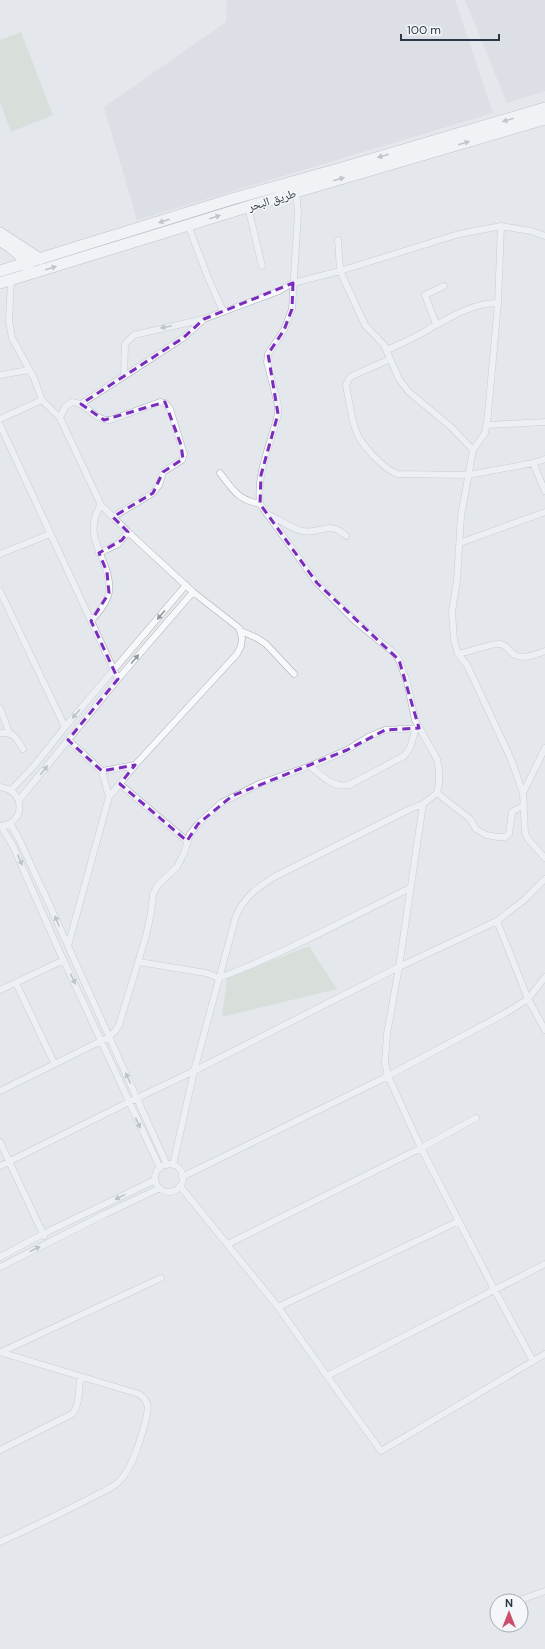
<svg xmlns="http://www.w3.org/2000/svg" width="545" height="1649" font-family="'DM Sans','Noto Naskh Arabic',sans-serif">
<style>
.built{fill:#d2d7de}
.green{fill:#cbd5c5}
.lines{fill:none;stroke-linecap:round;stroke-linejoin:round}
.street-casing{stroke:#a9afb6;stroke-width:7}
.highway-casing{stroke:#8b97a2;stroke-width:12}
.street{stroke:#f7f8fa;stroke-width:6}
.highway{stroke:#fff;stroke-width:11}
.oneway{fill:#959ba2}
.oneway2{fill:#91989f}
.marked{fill:none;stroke:#7b2cbf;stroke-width:3;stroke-dasharray:8 5;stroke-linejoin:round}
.labels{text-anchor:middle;stroke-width:3;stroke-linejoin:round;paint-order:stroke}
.street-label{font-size:12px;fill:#2b3744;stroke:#f4f6f9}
</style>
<rect width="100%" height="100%" fill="#e4e8ec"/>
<!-- built -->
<path class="built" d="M 227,0 L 455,0 L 493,113 L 137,220 L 104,107 L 226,22 Z
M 465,0 L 545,0 L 545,91 L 507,103 Z"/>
<!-- green -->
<path class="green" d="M 21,32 L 53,115 L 11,132 L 0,102 L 0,40 Z
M 309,946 L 337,989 L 222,1017 L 227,978 Z"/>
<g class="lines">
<!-- street casing -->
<g class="street-casing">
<path id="street" d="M 248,207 L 262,266
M 188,225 L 209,280 L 223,311
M 501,226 L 498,303 L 488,414 L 485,433 L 473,450 L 461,516 L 457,580 L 452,612 L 454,640 L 458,654 L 467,665 L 511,759 L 523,793 L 525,833 L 528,839 L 545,858
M 338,240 L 340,271 L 365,325 L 384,345 L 399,379 L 409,392 L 451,427 L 473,450
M 11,280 L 9,321 L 12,338 L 34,378 L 42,400 L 60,418 L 101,505 L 128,532 L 193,592 L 239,628 L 242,638 L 241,646 L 237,654 L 135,765 L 109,797
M 436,324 L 425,295 L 444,286
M 387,350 C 400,344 412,339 424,332 C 447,319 471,303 498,303
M 390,359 L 352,376 L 349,379 L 346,385 C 349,401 351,417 356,431 C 361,445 383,468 397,474 L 469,475 L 533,463 L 545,459
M 0,375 L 29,370
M 124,375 L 125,344 L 134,335 L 204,319 L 279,291 L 293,283 L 340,271 L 459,234 L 501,226 L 531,231 L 545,236
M 81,404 L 183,338 L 203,320
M 60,418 L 65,407 L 72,402 C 88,403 94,421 110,420 L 160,402 L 165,403 L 170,409 L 184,454 L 182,460 L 163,472 L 159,485 L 153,493 L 113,517
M 0,419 L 42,400
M 0,425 L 118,679
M 487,425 L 545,422
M 533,463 L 545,491
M 220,473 C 234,491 237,499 260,504
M 267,514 C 278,518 291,529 302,531 C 321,535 329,519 346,536
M 460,543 L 545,512
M 99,553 L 118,544 L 128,532
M 0,554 L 50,534
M 0,591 L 65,727
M 91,621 C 98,613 107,603 109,592 C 113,561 79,538 101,505
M 241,631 L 257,638 L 266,644 L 294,674
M 458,654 C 470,652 490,643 500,644 C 508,645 509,652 515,655 C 523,660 537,654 545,651
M 0,708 L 9,732
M 0,733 C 15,732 15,737 23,749
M 68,740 L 102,771 L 135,765
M 310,766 C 322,776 332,788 349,785 L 404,756 L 410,748 L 416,728
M 120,784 L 187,841
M 0,787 C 26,790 26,824 0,826
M 11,790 L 34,766 L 65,727 L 186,585
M 437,793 L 470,819 L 476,829 L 486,835 L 498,837 L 505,837 L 509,834 L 512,812 L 524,805
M 523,793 L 545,748
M 19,800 L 118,679 L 193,592
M 423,804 L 399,967 L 387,1034 L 385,1063 L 388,1076 L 421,1148 L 494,1289 L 533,1361
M 10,823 L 20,841 L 50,906 L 167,1165
M 1,826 L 13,846 L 56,944 L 160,1168
M 497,921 L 528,999 L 545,1030
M 68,946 L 109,797 L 102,771
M 139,962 L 206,973 L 219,978 C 285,953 347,919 410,888
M 16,983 L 54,1063
M 0,990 L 64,960
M 0,1091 L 109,1037 L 115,1031 L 119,1025 L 146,936 L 151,913 L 153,894 L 158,885 L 177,867 L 184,853 L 190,834 L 198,824 L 221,803 L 261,783 L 310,766 L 347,750 L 368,737 L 385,730 L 419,728
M 0,1142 L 44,1236
M155 1178a14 14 0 1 1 28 0a14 14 0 1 1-28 0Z
M 173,1165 L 194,1071 L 236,916 C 244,897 259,886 276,876 L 410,809 L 423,804 L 437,793 L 439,783 L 439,770 L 437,759 L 415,720 L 407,682 L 399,660 L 393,652 L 356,622 L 317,583 L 260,504 C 256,474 271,443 278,414 L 278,405 L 267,362 L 268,354 L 284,330 L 292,309 L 298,213 L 296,190
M 0,1166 L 129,1102 L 194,1071 L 399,967 L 497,921 L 524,900 L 545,879
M 182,1177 L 382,1079 L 504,1014 L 528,999 L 545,977
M 180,1186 L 278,1307 L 327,1376 L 545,1264
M 228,1244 L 421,1148 L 476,1118
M 0,1257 L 43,1234 L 155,1180
M 0,1267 L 105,1214 L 160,1188
M 278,1307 L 459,1221
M 0,1352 L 139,1394 C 151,1402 148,1411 145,1423 C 140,1441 134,1462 123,1477 C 115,1488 97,1494 85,1501 C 57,1515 29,1529 0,1542
M 1,1352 L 161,1278
M 327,1376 L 381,1451 L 545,1354
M 0,1450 L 72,1414 C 80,1405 79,1389 80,1377
M 523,1599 L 545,1591"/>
</g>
<!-- highway casing -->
<g class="highway-casing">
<path id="highway" d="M 0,233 L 40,259
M 1,241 C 11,247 24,256 28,268
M 0,271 L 232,199 L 342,168 L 545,108
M 0,283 L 296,192 L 545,119"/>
</g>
<!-- street -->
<use href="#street" class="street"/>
<!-- highway -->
<use href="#highway" class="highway"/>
</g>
<!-- one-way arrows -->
<defs><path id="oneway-solid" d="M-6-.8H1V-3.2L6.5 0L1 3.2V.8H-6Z"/></defs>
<g class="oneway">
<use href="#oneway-solid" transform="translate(508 120) rotate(164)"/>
<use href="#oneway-solid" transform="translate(464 143) rotate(-16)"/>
<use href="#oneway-solid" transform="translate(383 156) rotate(164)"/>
<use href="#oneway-solid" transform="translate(339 179) rotate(-16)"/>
<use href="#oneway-solid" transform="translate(215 217) rotate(-17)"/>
<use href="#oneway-solid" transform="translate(164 221) rotate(163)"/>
<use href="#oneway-solid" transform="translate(51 268) rotate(-17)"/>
</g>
<g class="oneway2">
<use href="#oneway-solid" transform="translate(166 327) rotate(168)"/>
<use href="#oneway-solid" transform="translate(161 615) rotate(131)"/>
<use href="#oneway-solid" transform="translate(135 659) rotate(-50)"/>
<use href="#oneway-solid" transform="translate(76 714) rotate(131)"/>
<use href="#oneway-solid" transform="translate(44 770) rotate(-52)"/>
<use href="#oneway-solid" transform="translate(20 860) rotate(66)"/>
<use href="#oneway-solid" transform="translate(57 921) rotate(-113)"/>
<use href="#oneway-solid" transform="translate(73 979) rotate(65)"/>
<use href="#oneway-solid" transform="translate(128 1078) rotate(-115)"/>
<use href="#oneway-solid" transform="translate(138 1123) rotate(65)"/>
<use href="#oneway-solid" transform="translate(120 1197) rotate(154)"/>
<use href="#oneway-solid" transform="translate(35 1249) rotate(-27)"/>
</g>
<!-- marked area -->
<path d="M0 0H545V1649H0ZM 293,283 L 292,309 L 284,330 L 268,354 L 278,414 L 261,475 L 260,504 L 317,583 L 399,660 L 419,728 L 385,730 L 347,750 L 232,796 L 198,824 L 187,841 L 120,784 L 135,765 L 102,771 L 68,740 L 118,679 L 91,621 L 109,593 L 107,572 L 99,553 L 122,540 L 128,532 L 113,517 L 153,493 L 163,472 L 183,459 L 181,445 L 165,402 L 104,420 L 81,404 L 183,338 L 204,319 Z" fill="#e4e8ec" fill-opacity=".55" fill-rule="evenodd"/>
<path class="marked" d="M 293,283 L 292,309 L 284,330 L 268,354 L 278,414 L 261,475 L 260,504 L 317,583 L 399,660 L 419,728 L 385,730 L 347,750 L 232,796 L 198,824 L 187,841 L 120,784 L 135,765 L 102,771 L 68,740 L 118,679 L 91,621 L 109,593 L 107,572 L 99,553 L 122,540 L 128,532 L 113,517 L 153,493 L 163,472 L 183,459 L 181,445 L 165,402 L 104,420 L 81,404 L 183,338 L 204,319 Z"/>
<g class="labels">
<!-- street labels -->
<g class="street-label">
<text transform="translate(272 200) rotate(-17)" y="4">طريق البحر</text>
</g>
</g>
<!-- north arrow -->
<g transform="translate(509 1613)"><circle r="19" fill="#f4f6f9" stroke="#a4aab1"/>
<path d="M0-3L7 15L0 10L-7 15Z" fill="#ce4c6c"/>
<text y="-6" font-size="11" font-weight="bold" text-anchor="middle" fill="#2b3744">N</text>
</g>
<!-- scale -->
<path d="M401 34v6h98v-6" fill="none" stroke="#2b3744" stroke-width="2"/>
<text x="407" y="34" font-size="12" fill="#2b3744" stroke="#f4f6f9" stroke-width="3" paint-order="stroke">100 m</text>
</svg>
